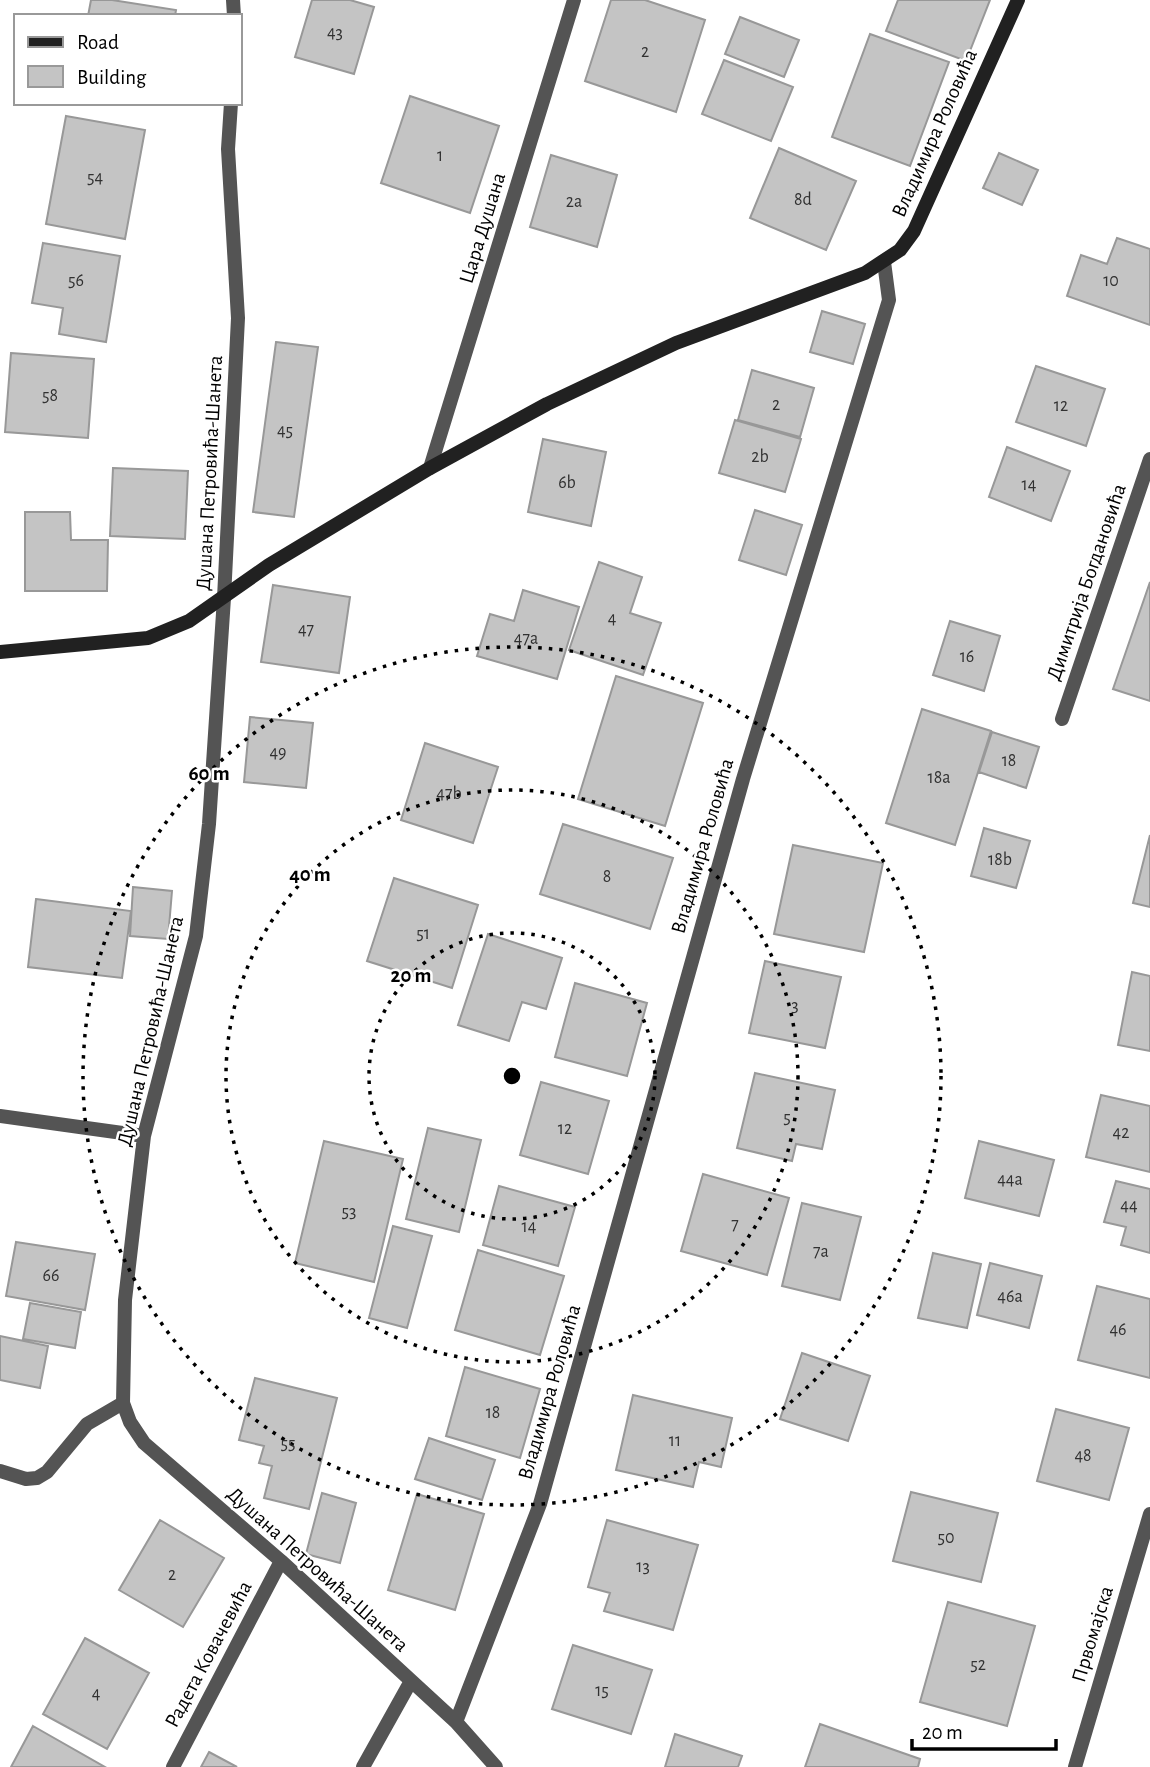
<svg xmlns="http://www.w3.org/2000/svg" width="1150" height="1767" font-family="'Alegreya Sans',sans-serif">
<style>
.building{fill:#c4c4c4;stroke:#989898;stroke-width:2}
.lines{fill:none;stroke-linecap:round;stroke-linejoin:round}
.street{stroke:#545454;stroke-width:14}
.secondary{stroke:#212121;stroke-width:14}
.ring{fill:none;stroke:#000;stroke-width:3.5;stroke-dasharray:3.5 7}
.labels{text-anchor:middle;stroke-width:5;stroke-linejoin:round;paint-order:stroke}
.number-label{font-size:18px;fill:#313131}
.street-label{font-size:21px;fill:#000;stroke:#fff}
.centre{fill:#000;stroke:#fff;stroke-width:3.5}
.ring-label{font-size:21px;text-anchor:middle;font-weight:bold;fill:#000;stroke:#fff;stroke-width:5;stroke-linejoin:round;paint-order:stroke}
</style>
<rect width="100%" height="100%" fill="#fff"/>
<!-- building -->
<path class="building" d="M 91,0 L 112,0 L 176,10 L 175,16 L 88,16 Z
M 312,0 L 350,0 L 374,7 L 354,74 L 295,57 Z
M 611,0 L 645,0 L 705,20 L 676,112 L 585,81 Z
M 898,0 L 990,0 L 966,61 L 886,31 Z
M 740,17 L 799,40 L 784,77 L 725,54 Z
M 870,34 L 949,62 L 910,166 L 832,137 Z
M 724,60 L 793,87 L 771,141 L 702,114 Z
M 410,96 L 499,126 L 470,213 L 381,183 Z
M 66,116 L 145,130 L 125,239 L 46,224 Z
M 779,148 L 856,181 L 826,250 L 750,218 Z
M 999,153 L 1038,170 L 1022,205 L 983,188 Z
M 551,155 L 617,175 L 597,247 L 530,227 Z
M 1117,238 L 1150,249 L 1150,325 L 1067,296 L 1081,255 L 1107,264 Z
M 43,243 L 120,256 L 106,342 L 59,334 L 63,308 L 32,303 Z
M 822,311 L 865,324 L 853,364 L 810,352 Z
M 276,342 L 318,347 L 294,517 L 253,512 Z
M 11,353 L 94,359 L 88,438 L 5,432 Z
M 1036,366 L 1105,389 L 1086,446 L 1016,422 Z
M 752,370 L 814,388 L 800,437 L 738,420 Z
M 735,420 L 801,439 L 785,492 L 719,473 Z
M 543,439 L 606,452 L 591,526 L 528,512 Z
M 1007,447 L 1070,471 L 1051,521 L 989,497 Z
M 113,468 L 188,471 L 185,539 L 110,536 Z
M 755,510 L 802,525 L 786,575 L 739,560 Z
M 25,512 L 70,512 L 71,540 L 108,540 L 107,591 L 25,591 Z
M 599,562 L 642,577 L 630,613 L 661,623 L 643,675 L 569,650 Z
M 1150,582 L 1150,701 L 1113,689 Z
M 273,585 L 350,597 L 339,673 L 261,662 Z
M 523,590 L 579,607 L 557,679 L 477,656 L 490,614 L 514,621 Z
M 950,621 L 1000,636 L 984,691 L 933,675 Z
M 616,676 L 703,703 L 665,826 L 578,799 Z
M 922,709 L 991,731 L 955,845 L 886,823 Z
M 250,717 L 313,723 L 306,788 L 244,782 Z
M 992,732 L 1039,747 L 1026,788 L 979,772 Z
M 425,743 L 498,767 L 473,843 L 401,820 Z
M 563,824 L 673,858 L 650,929 L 540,894 Z
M 984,828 L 1030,841 L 1016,888 L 971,876 Z
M 1150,835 L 1150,907 L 1133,903 Z
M 793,845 L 883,863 L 864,952 L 774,934 Z
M 394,878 L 478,905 L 452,988 L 367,961 Z
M 133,887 L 172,891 L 168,939 L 130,936 Z
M 36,899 L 131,911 L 122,978 L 28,967 Z
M 488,934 L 562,958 L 546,1009 L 522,1002 L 509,1041 L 458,1025 Z
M 765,961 L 841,977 L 825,1048 L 749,1033 Z
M 1132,972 L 1150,976 L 1150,1051 L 1118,1045 Z
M 575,983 L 647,1003 L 627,1076 L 555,1057 Z
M 755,1073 L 835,1090 L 822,1149 L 796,1144 L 792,1161 L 737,1148 Z
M 541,1082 L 609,1101 L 588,1174 L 520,1155 Z
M 1101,1095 L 1150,1106 L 1150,1172 L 1086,1157 Z
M 428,1128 L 481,1140 L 459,1232 L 406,1219 Z
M 324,1141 L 403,1159 L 374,1282 L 295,1263 Z
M 979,1141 L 1054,1160 L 1039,1216 L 965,1198 Z
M 703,1174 L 789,1198 L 767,1275 L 681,1251 Z
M 1116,1181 L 1150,1189 L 1150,1253 L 1121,1245 L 1126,1227 L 1104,1222 Z
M 499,1186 L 575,1207 L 558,1266 L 483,1245 Z
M 802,1203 L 861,1217 L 840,1300 L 782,1286 Z
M 393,1226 L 432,1236 L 407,1328 L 369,1318 Z
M 16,1242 L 95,1254 L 85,1310 L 6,1296 Z
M 478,1250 L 564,1276 L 540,1355 L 455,1330 Z
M 933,1253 L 981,1264 L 967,1328 L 918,1318 Z
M 990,1263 L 1042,1276 L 1029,1328 L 977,1315 Z
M 1097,1286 L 1150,1299 L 1150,1378 L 1078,1360 Z
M 30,1303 L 81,1312 L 75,1348 L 23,1339 Z
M 0,1336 L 48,1346 L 40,1388 L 0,1380 Z
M 802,1353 L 870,1376 L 848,1441 L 780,1419 Z
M 465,1367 L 540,1389 L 520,1458 L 446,1436 Z
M 255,1378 L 337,1398 L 309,1509 L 264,1498 L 272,1466 L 259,1463 L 264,1446 L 239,1440 Z
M 633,1395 L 732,1418 L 721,1467 L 699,1462 L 693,1487 L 616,1470 Z
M 1056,1409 L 1129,1428 L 1109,1500 L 1037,1481 Z
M 429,1438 L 495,1460 L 482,1500 L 415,1479 Z
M 911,1492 L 998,1513 L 981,1582 L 893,1561 Z
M 322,1493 L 356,1503 L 340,1563 L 306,1554 Z
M 417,1494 L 484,1514 L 455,1610 L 388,1590 Z
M 160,1520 L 224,1558 L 183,1627 L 119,1590 Z
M 607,1520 L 698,1545 L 673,1630 L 604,1611 L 610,1593 L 588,1587 Z
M 948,1602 L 1035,1626 L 1007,1726 L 920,1702 Z
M 85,1638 L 149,1673 L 107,1749 L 43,1714 Z
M 573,1645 L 652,1670 L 631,1734 L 552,1709 Z
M 820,1724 L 920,1759 L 918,1767 L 805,1767 Z
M 33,1726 L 105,1767 L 11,1767 Z
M 675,1734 L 742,1756 L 738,1767 L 665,1767 Z
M 209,1752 L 237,1767 L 201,1767 Z"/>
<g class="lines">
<!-- street -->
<path class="street" d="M 233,0 L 234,16
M 231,103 L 228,149 L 238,318 L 224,598 L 209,824 L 196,936 L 144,1136 L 125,1300 L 123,1403 L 130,1422 L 144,1443 L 281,1561 L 456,1722 L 496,1767
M 430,468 L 574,0
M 1062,719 L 1150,459
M 0,1116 L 144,1136
M 0,1471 L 26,1479 L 37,1478 L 47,1472 L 87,1424 L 123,1403
M 456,1722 L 540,1504 L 743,779 L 889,300 L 884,262
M 173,1767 L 281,1561
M 363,1767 L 411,1681
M 1075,1767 L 1150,1514"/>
<!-- secondary -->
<path class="secondary" d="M 0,652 L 148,638 L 189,621 L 269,565 L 430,468 L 547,404 L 676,343 L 865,273 L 900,250 L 914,231 L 1018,0"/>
</g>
<!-- distance rings -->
<g class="ring">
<circle cx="512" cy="1076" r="143"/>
<circle cx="512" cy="1076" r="286"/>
<circle cx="512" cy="1076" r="429"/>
</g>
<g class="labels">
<!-- number labels -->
<g class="number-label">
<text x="335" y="38">43</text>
<text x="645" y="57">2</text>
<text x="440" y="161">1</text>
<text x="95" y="183">54</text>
<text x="803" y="205">8d</text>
<text x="574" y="207">2a</text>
<text x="76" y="286">56</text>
<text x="1111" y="286">10</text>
<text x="50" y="401">58</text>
<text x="776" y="410">2</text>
<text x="1061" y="411">12</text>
<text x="285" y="436">45</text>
<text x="760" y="462">2b</text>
<text x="567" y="488">6b</text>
<text x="1029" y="490">14</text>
<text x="612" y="624">4</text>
<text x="306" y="635">47</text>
<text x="526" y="644">47a</text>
<text x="967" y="662">16</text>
<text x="278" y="758">49</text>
<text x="1009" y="766">18</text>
<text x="939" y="783">18a</text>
<text x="449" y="799">47b</text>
<text x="1000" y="865">18b</text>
<text x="607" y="882">8</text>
<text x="423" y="939">51</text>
<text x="795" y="1011">3</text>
<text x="787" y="1123">5</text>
<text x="565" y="1134">12</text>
<text x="1121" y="1138">42</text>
<text x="1010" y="1185">44a</text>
<text x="1129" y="1211">44</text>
<text x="349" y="1217">53</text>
<text x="735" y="1230">7</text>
<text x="529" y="1232">14</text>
<text x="821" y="1257">7a</text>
<text x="51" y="1281">66</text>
<text x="1010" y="1302">46a</text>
<text x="1118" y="1335">46</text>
<text x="493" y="1418">18</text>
<text x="675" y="1446">11</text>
<text x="288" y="1449">55</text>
<text x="1083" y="1461">48</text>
<text x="946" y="1543">50</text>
<text x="643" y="1572">13</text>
<text x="172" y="1580">2</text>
<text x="978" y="1670">52</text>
<text x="602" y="1696">15</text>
<text x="96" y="1699">4</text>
</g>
<!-- street labels -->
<g class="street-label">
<text transform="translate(934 133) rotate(-66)" y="7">Владимира Роловића</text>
<text transform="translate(482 228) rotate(-73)" y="7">Цара Душана</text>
<text transform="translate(209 473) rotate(-87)" y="7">Душана Петровића-Шанета</text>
<text transform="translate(1086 582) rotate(-71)" y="7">Димитрија Богдановића</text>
<text transform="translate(702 846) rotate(-74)" y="7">Владимира Роловића</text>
<text transform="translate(150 1031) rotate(-77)" y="7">Душана Петровића-Шанета</text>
<text transform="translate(549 1392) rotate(-74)" y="7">Владимира Роловића</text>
<text transform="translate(318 1569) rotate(42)" y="7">Душана Петровића-Шанета</text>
<text transform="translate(1092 1634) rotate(-73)" y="7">Првомајска</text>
<text transform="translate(208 1654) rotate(-62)" y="7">Радета Ковачевића</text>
</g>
</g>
<circle cx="512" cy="1076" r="10" class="centre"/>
<g class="ring-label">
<text x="209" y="780">60 m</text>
<text x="310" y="881">40 m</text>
<text x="411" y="982">20 m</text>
</g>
<!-- legend -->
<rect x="14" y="14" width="228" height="91" fill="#ffffff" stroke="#999999" stroke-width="2"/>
<rect x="28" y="37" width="35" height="10" fill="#212121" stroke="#999999" stroke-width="2"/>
<text x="77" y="49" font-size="21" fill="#000000">Road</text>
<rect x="28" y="66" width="35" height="21" fill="#c4c4c4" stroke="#999999" stroke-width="2"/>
<text x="77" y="84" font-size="21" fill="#000000">Building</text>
<!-- scale -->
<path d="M912 1739v10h144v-10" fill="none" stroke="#000000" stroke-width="3.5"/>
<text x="922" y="1739" font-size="21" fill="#000000" stroke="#ffffff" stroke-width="5" paint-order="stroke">20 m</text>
</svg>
